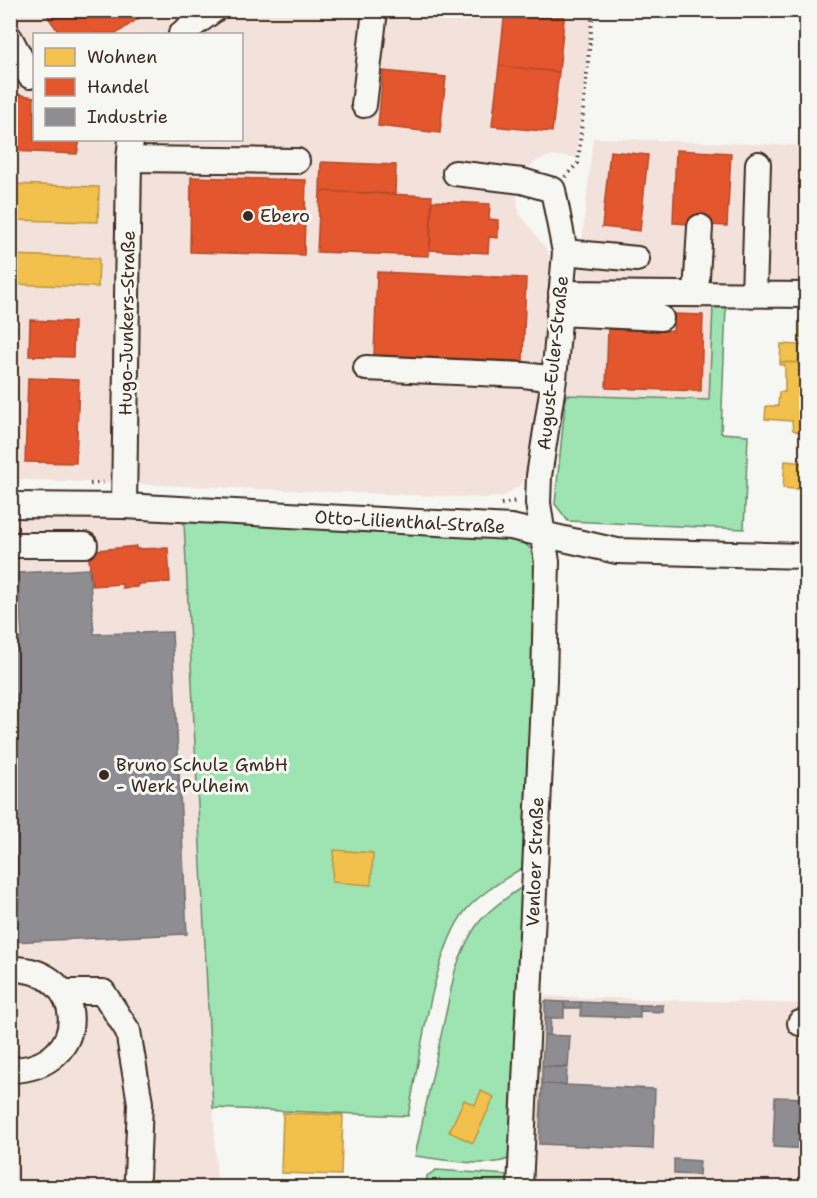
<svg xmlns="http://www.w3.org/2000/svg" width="817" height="1198" font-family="'Shantell Sans',sans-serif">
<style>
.built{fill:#f3e1db;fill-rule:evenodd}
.green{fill:#9de4b2;stroke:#6c8768;stroke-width:1.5}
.homes{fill:#f2c14e;stroke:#bb9440;stroke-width:1.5}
.shops{fill:#e4572e;stroke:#b14a29;stroke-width:1.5}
.industry{fill:#8d8d92;stroke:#746f6f;stroke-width:1.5}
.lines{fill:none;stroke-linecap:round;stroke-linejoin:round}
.minor-casing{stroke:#3b2a1e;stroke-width:28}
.path{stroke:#3b2a1e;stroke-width:4;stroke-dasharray:1.5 4.5;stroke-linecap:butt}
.minor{stroke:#f6f6f2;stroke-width:24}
.poi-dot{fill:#3b2a1e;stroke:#f6f6f2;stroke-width:2}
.labels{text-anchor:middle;stroke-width:6;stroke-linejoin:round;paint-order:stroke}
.poi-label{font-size:18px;fill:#3b2a1e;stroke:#f6f6f2;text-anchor:start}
.street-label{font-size:18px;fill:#3b2a1e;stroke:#f6f6f2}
</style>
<rect width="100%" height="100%" fill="#f6f6f2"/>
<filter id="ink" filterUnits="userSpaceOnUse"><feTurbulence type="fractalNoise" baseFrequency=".0167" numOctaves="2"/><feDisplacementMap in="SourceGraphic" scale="12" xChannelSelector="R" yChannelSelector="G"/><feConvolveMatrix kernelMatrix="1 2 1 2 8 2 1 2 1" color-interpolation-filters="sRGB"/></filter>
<g filter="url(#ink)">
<!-- built -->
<path class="built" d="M 11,11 L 592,11 L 576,157 L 550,156 L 536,161 L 525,171 L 516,190 L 519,213 L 547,250 L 552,267 L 528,474 L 519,486 L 504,496 L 487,498 L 11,479 ZM 34,34 L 242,34 L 242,140 L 34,140 Z
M 593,138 L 806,146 L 806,315 L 805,309 L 713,306 L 709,400 L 566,395 Z
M 40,516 L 184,522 L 217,1187 L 11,1187 L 10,517 Z
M 537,996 L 806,1004 L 806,1187 L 529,1188 Z"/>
<!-- green -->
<path class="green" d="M 713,306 L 726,306 L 721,433 L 748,435 L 744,529 L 568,521 L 555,504 L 566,395 L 709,400 Z
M 184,522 L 494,534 L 520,540 L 536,553 L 525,866 C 505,879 482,892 466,910 C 433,949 419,1064 408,1116 L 213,1108 Z
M 524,886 L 510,1158 C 491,1169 438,1159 415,1156 L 455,971 C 471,925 483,912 524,886 Z
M 436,1170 L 508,1175 L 513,1188 L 425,1188 L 427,1176 Z"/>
<!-- homes -->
<path class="homes" d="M 10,184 L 99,187 L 98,222 L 10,220 Z
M 10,255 L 99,258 L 98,287 L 10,284 Z
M 801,315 L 806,315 L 806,340 L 801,339 Z
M 781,344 L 801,345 L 799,346 L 798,363 L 780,362 Z
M 780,362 L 806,363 L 806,421 L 802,421 L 802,429 L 798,432 L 793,430 L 792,421 L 765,419 L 766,406 L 778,406 L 779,392 L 785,392 L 785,365 L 780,365 Z
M 785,461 L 806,463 L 806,490 L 783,488 Z
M 334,850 L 373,853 L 371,885 L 332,882 Z
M 481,1091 L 494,1097 L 473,1143 L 449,1132 L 464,1100 L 475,1105 Z
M 283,1113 L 343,1115 L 341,1175 L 281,1173 Z"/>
<!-- shops -->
<path class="shops" d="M 43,10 L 139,10 L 143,15 L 116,34 L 60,34 Z
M 423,10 L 478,10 L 477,16 Z
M 505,10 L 565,10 L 559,72 L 499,66 Z
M 499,66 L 559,72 L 552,132 L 492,126 Z
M 383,71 L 446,77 L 440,133 L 378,126 Z
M 10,93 L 34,97 L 34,140 L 80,140 L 77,154 L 10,151 Z
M 676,150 L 731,153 L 727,226 L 673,223 Z
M 610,151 L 648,155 L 640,231 L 602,227 Z
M 321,162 L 396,165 L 395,194 L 320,191 Z
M 191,177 L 306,180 L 304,255 L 190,252 Z
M 320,191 L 432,196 L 429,256 L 317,252 Z
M 432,201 L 490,204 L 489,219 L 498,220 L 498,238 L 489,237 L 488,253 L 430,250 Z
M 377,272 L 526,278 L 523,361 L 374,355 Z
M 674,314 L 703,315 L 701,391 L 606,388 L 608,329 L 673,331 Z
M 30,320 L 74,322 L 73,357 L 29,356 Z
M 28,378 L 79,380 L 76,463 L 25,462 Z
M 136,546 L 136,549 L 168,548 L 170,582 L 138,584 L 138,587 L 122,588 L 122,584 L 92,586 L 88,551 Z"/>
<!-- industry -->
<path class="industry" d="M 89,569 L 94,634 L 172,632 L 187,934 L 10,942 L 10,640 L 22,638 L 18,573 Z
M 545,1001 L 564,1002 L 564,1018 L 545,1018 Z
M 564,1002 L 581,1002 L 580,1008 L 565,1008 Z
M 581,1002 L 640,1005 L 640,1018 L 580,1016 Z
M 640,1005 L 663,1005 L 663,1012 L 640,1011 Z
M 545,1018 L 551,1018 L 550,1035 L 544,1035 Z
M 544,1035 L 570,1036 L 568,1068 L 542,1066 Z
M 542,1066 L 567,1067 L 566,1085 L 542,1084 Z
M 542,1084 L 655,1089 L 653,1149 L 539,1144 Z
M 775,1097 L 806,1098 L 806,1149 L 773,1147 Z
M 674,1159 L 700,1161 L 699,1175 L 674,1174 Z"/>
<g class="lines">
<!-- minor casing -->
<g class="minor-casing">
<path id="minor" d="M 181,34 L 214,10
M 10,38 L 30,76
M 364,105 L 375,10
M 129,159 L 297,161
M 455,173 L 522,181 L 553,190 L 565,252 L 554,379 L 539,476 L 538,503 L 547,562 L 544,680 L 520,1188
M 565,252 L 637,259
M 561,293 L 806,295
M 696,294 L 700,227
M 754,295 L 758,164
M 559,313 L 661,318
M 366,368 L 524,375 L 554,379
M 10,505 L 124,506 L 511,527 L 617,551 L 806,556
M 124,506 L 129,159 L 131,140
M 10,545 L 85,545
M 10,969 C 89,967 93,1069 10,1070
M 63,992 L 103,992 L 128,1031 L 140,1103 L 137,1177
M 800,1023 L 806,1023"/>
</g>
<!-- path -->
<path class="path" d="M 565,177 L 578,163 L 593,10
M 90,484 L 106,482
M 501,504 L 517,501"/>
<!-- minor -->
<use href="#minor" class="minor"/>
</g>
</g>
<!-- markers -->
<g class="poi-dot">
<circle cx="248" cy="216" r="6"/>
<circle cx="104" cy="775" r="6"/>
</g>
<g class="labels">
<!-- poi labels -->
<g class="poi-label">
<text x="260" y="222">Ebero</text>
<text x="116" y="771">Bruno Schulz GmbH<tspan x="116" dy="21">- Werk Pulheim</tspan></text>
</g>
<!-- street labels -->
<g class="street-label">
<text transform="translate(127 323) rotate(-89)" y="6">Hugo-Junkers-Straße</text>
<text transform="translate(553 363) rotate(-84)" y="6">August-Euler-Straße</text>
<text transform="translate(410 522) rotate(3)" y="6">Otto-Lilienthal-Straße</text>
<text transform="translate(535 862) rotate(-88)" y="6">Venloer Straße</text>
</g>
</g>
<!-- margin -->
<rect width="817" height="1198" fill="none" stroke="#f6f6f2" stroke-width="36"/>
<rect x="18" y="18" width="781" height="1162" fill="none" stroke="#3b2a1e" stroke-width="2" filter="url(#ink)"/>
<!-- legend -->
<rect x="33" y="33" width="210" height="108" fill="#f6f6f2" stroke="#aba49d" stroke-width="1.5"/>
<rect x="45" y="48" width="30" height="18" fill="#f2c14e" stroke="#aba49d" stroke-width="1.5"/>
<text x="87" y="63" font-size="18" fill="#3b2a1e">Wohnen</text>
<rect x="45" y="78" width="30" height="18" fill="#e4572e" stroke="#aba49d" stroke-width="1.5"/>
<text x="87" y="93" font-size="18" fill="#3b2a1e">Handel</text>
<rect x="45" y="108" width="30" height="18" fill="#8d8d92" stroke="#aba49d" stroke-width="1.5"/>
<text x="87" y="123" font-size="18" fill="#3b2a1e">Industrie</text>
</svg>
